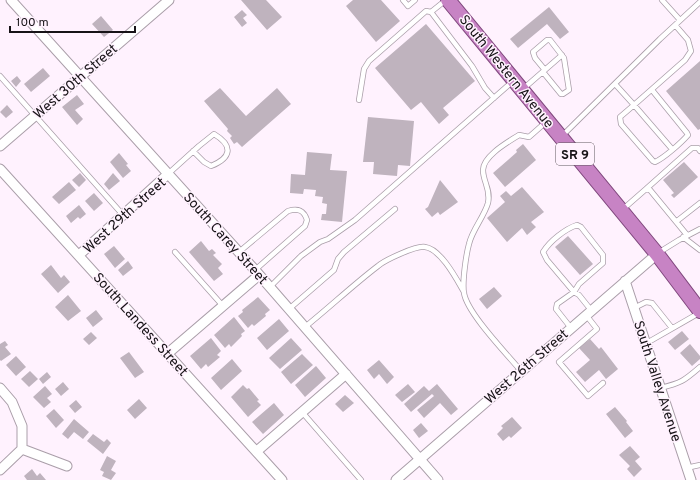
<svg xmlns="http://www.w3.org/2000/svg" width="700" height="480" font-family="Overpass,sans-serif">
<style>
.building{fill:#bfb3be}
.lines{fill:none;stroke-linecap:round;stroke-linejoin:round}
.service-casing{stroke:#aa9ea9;stroke-width:6}
.minor-casing{stroke:#aa9ea9;stroke-width:11}
.trunk-casing{stroke:#80487e;stroke-width:16}
.service{stroke:#fff;stroke-width:4.5}
.minor{stroke:#fff;stroke-width:9}
.trunk{stroke:#c783c4;stroke-width:14}
.labels{text-anchor:middle;stroke-width:3;stroke-linejoin:round;paint-order:stroke}
.shield{fill:#fff2fe;stroke:#5d565c;stroke-width:1}
.shield-label{font-size:13px;font-weight:bold;fill:#171317}
.street-label{font-size:14px;fill:#171317;stroke:#fff2fe}
</style>
<rect width="100%" height="100%" fill="#fff2fe"/>
<!-- building -->
<path class="building" d="M 241,0 L 266,0 L 282,17 L 267,30 Z
M 353,0 L 381,0 L 400,21 L 376,42 L 346,6 Z
M 549,7 L 569,32 L 560,39 L 547,24 L 518,48 L 510,39 Z
M 242,10 L 247,15 L 243,18 L 247,23 L 242,27 L 234,17 Z
M 101,16 L 113,30 L 104,37 L 92,24 Z
M 426,24 L 475,81 L 443,108 L 449,115 L 439,124 L 421,102 L 411,110 L 375,68 Z
M 700,61 L 700,129 L 698,130 L 666,91 Z
M 43,68 L 50,76 L 31,92 L 24,84 Z
M 17,76 L 21,81 L 16,87 L 11,81 Z
M 220,88 L 246,116 L 277,88 L 291,104 L 242,147 L 237,142 L 234,144 L 230,138 L 232,136 L 227,131 L 228,129 L 204,101 Z
M 77,95 L 84,104 L 75,110 L 83,119 L 77,125 L 62,107 Z
M 7,105 L 13,112 L 6,118 L 0,112 Z
M 368,117 L 414,121 L 410,166 L 398,165 L 397,176 L 373,174 L 374,162 L 363,162 Z
M 523,144 L 536,160 L 505,187 L 493,173 L 517,152 L 516,150 Z
M 307,152 L 332,154 L 330,170 L 347,171 L 342,222 L 321,220 L 322,214 L 326,214 L 327,204 L 322,203 L 323,197 L 315,196 L 316,190 L 304,189 L 303,194 L 290,193 L 291,174 L 305,175 Z
M 119,153 L 128,164 L 126,165 L 131,171 L 123,178 L 110,162 Z
M 684,162 L 698,177 L 674,198 L 671,195 L 674,193 L 663,180 Z
M 80,173 L 86,180 L 79,187 L 72,180 Z
M 113,173 L 120,181 L 109,190 L 104,184 Z
M 440,180 L 458,202 L 440,215 L 438,212 L 432,217 L 425,209 L 428,207 Z
M 69,182 L 76,190 L 59,204 L 52,197 Z
M 522,187 L 544,212 L 531,222 L 536,227 L 527,235 L 522,228 L 507,242 L 487,218 L 505,202 L 500,196 L 506,191 L 511,196 Z
M 94,193 L 103,203 L 94,211 L 85,201 Z
M 79,205 L 86,214 L 80,219 L 78,217 L 71,223 L 66,216 Z
M 568,236 L 593,264 L 580,275 L 555,247 Z
M 201,241 L 209,251 L 212,249 L 216,253 L 213,255 L 222,264 L 218,268 L 223,274 L 214,281 L 189,252 Z
M 114,246 L 125,259 L 115,268 L 104,254 Z
M 128,261 L 133,268 L 123,276 L 118,270 Z
M 51,265 L 61,278 L 64,275 L 70,282 L 58,293 L 41,274 Z
M 494,287 L 502,296 L 487,309 L 479,299 Z
M 68,295 L 81,311 L 68,321 L 55,307 Z
M 258,297 L 270,310 L 265,314 L 266,316 L 254,326 L 252,324 L 248,328 L 238,316 L 243,312 L 242,310 Z
M 96,310 L 103,319 L 93,327 L 86,318 Z
M 234,317 L 245,331 L 241,334 L 242,336 L 231,347 L 229,344 L 225,348 L 214,335 Z
M 279,319 L 289,331 L 267,350 L 257,338 Z
M 682,331 L 689,339 L 675,350 L 668,342 Z
M 91,332 L 97,338 L 89,345 L 83,339 Z
M 211,338 L 221,351 L 217,355 L 220,357 L 208,367 L 206,364 L 201,369 L 190,356 Z
M 291,338 L 302,350 L 280,369 L 269,358 Z
M 590,339 L 599,349 L 601,347 L 618,369 L 606,379 L 599,370 L 585,382 L 576,372 L 590,360 L 579,348 Z
M 5,341 L 8,345 L 5,347 L 11,354 L 1,361 L 0,360 L 0,344 Z
M 690,344 L 700,356 L 700,359 L 692,366 L 680,353 Z
M 129,352 L 144,372 L 135,378 L 120,358 Z
M 302,354 L 313,365 L 291,384 L 281,372 Z
M 16,356 L 26,367 L 16,376 L 6,365 Z
M 232,359 L 242,371 L 221,390 L 211,378 Z
M 379,360 L 394,377 L 387,384 L 379,374 L 374,379 L 367,370 Z
M 316,366 L 326,378 L 305,397 L 295,385 Z
M 30,371 L 38,379 L 29,387 L 21,379 Z
M 47,372 L 51,377 L 43,384 L 39,379 Z
M 63,382 L 69,389 L 61,396 L 55,389 Z
M 408,384 L 415,392 L 402,402 L 395,395 Z
M 437,384 L 458,409 L 451,415 L 440,403 L 424,418 L 417,410 L 434,396 L 432,394 L 411,412 L 404,404 L 424,386 L 429,391 Z
M 243,385 L 247,389 L 249,388 L 259,400 L 257,401 L 261,405 L 248,417 L 231,397 Z
M 45,386 L 52,394 L 47,398 L 51,402 L 44,408 L 33,397 Z
M 345,395 L 354,403 L 343,412 L 335,404 Z
M 139,399 L 147,408 L 135,419 L 127,410 Z
M 76,400 L 82,407 L 75,413 L 69,406 Z
M 274,403 L 284,415 L 263,434 L 252,422 Z
M 615,407 L 627,421 L 626,422 L 633,431 L 625,438 L 606,414 Z
M 54,409 L 64,420 L 56,428 L 46,416 Z
M 512,417 L 522,428 L 511,438 L 509,436 L 503,441 L 497,434 L 503,428 L 501,426 Z
M 74,419 L 89,432 L 83,439 L 74,432 L 68,439 L 62,434 Z
M 421,423 L 428,431 L 419,438 L 413,430 Z
M 93,434 L 104,442 L 107,439 L 111,443 L 103,454 L 87,441 Z
M 630,446 L 640,457 L 635,461 L 642,469 L 634,477 L 627,469 L 630,466 L 619,455 Z
M 107,456 L 116,461 L 111,470 L 116,473 L 111,480 L 102,476 L 104,472 L 100,470 Z
M 32,469 L 37,476 L 40,473 L 46,480 L 27,480 L 24,476 Z"/>
<g class="lines">
<!-- service casing -->
<g class="service-casing">
<path id="service" d="M 403,0 L 408,6 L 415,0
M 446,0 L 431,12 L 472,66 L 485,88 L 494,98
M 662,0 L 680,20
M 543,72 L 561,94 L 563,94 L 569,90 L 564,58 L 550,40 L 547,40 L 533,52 L 535,58 L 545,70
M 0,76 L 123,215
M 615,84 L 634,105 L 685,60 L 691,51 L 688,40 L 675,25
M 523,89 L 562,55
M 652,90 L 687,133 L 688,135 C 681,143 664,158 655,162 L 653,161 L 621,124 L 620,117 L 634,105 L 672,149
M 359,100 L 364,69 L 369,61 L 426,11 L 431,12
M 562,136 L 660,39 L 700,2
M 168,174 L 199,146 L 214,134 C 234,146 231,158 211,166 L 204,162 L 193,151
M 646,189 L 692,148 L 698,148 L 700,151
M 622,210 L 646,189 L 650,190 L 687,235
M 677,221 L 700,203
M 577,225 L 581,227 L 603,255 L 603,263 L 579,284 L 574,292 L 547,260 L 543,252 C 550,241 565,229 577,225 Z
M 683,237 L 700,250
M 175,252 L 223,306
M 239,252 L 288,211 C 298,208 304,210 307,220 L 305,226 L 255,270
M 658,253 L 679,240 L 700,229
M 270,287 L 301,256 L 320,242 L 328,239 L 355,220 L 513,81
M 634,308 L 646,302 L 652,303 L 672,328
M 289,309 L 334,270 L 338,259 L 344,252 L 395,209
M 586,315 L 597,329 L 559,362 L 588,396 L 603,383
M 305,327 C 330,307 353,285 378,266 C 385,260 417,245 425,247 C 441,249 457,280 464,292
M 571,328 L 556,309 L 557,304 L 574,292 L 579,295 L 591,310
M 645,344 L 699,313
M 521,371 C 507,354 467,313 464,293 C 462,283 466,255 469,244 C 472,230 484,217 488,203 C 491,189 483,182 483,170 C 483,156 508,142 519,135 L 529,137 L 546,122
M 660,388 C 681,383 684,381 700,367
M 302,412 L 361,480
M 686,468 L 700,465"/>
</g>
<!-- minor casing -->
<g class="minor-casing">
<path id="minor" d="M 11,0 L 255,270 L 438,480
M 0,146 L 169,0
M 0,169 L 282,480
M 79,255 L 168,174
M 625,281 L 691,480
M 167,354 L 259,275
M 0,388 L 12,402 L 22,426 L 22,449
M 22,449 L 67,466
M 257,451 L 346,374
M 0,470 L 22,449
M 396,480 L 657,254"/>
</g>
<!-- trunk casing -->
<g class="trunk-casing">
<path id="trunk" d="M 448,0 L 657,254 L 700,311"/>
</g>
<!-- service -->
<use href="#service" class="service"/>
<!-- minor -->
<use href="#minor" class="minor"/>
<!-- trunk -->
<use href="#trunk" class="trunk"/>
</g>
<g class="labels">
<!-- shield labels -->
<rect class="shield" x="556" y="143" width="38" height="22" rx="3"/>
<g class="shield-label">
<text x="575" y="159">SR 9</text>
</g>
<!-- street labels -->
<g class="street-label">
<text transform="translate(507 71) rotate(51)" y="5">South Western Avenue</text>
<text transform="translate(75 81) rotate(-41)" y="5">West 30th Street</text>
<text transform="translate(124 215) rotate(-42)" y="5">West 29th Street</text>
<text transform="translate(226 238) rotate(48)" y="5">South Carey Street</text>
<text transform="translate(141 324) rotate(48)" y="5">South Landess Street</text>
<text transform="translate(526 366) rotate(-41)" y="5">West 26th Street</text>
<text transform="translate(658 381) rotate(72)" y="5">South Valley Avenue</text>
</g>
</g>
<!-- scale -->
<path d="M10 26v6h125v-6" fill="none" stroke="#171317" stroke-width="2"/>
<text x="16" y="26" font-size="12" fill="#171317" stroke="#fff2fe" stroke-width="3" paint-order="stroke">100 m</text>
</svg>
